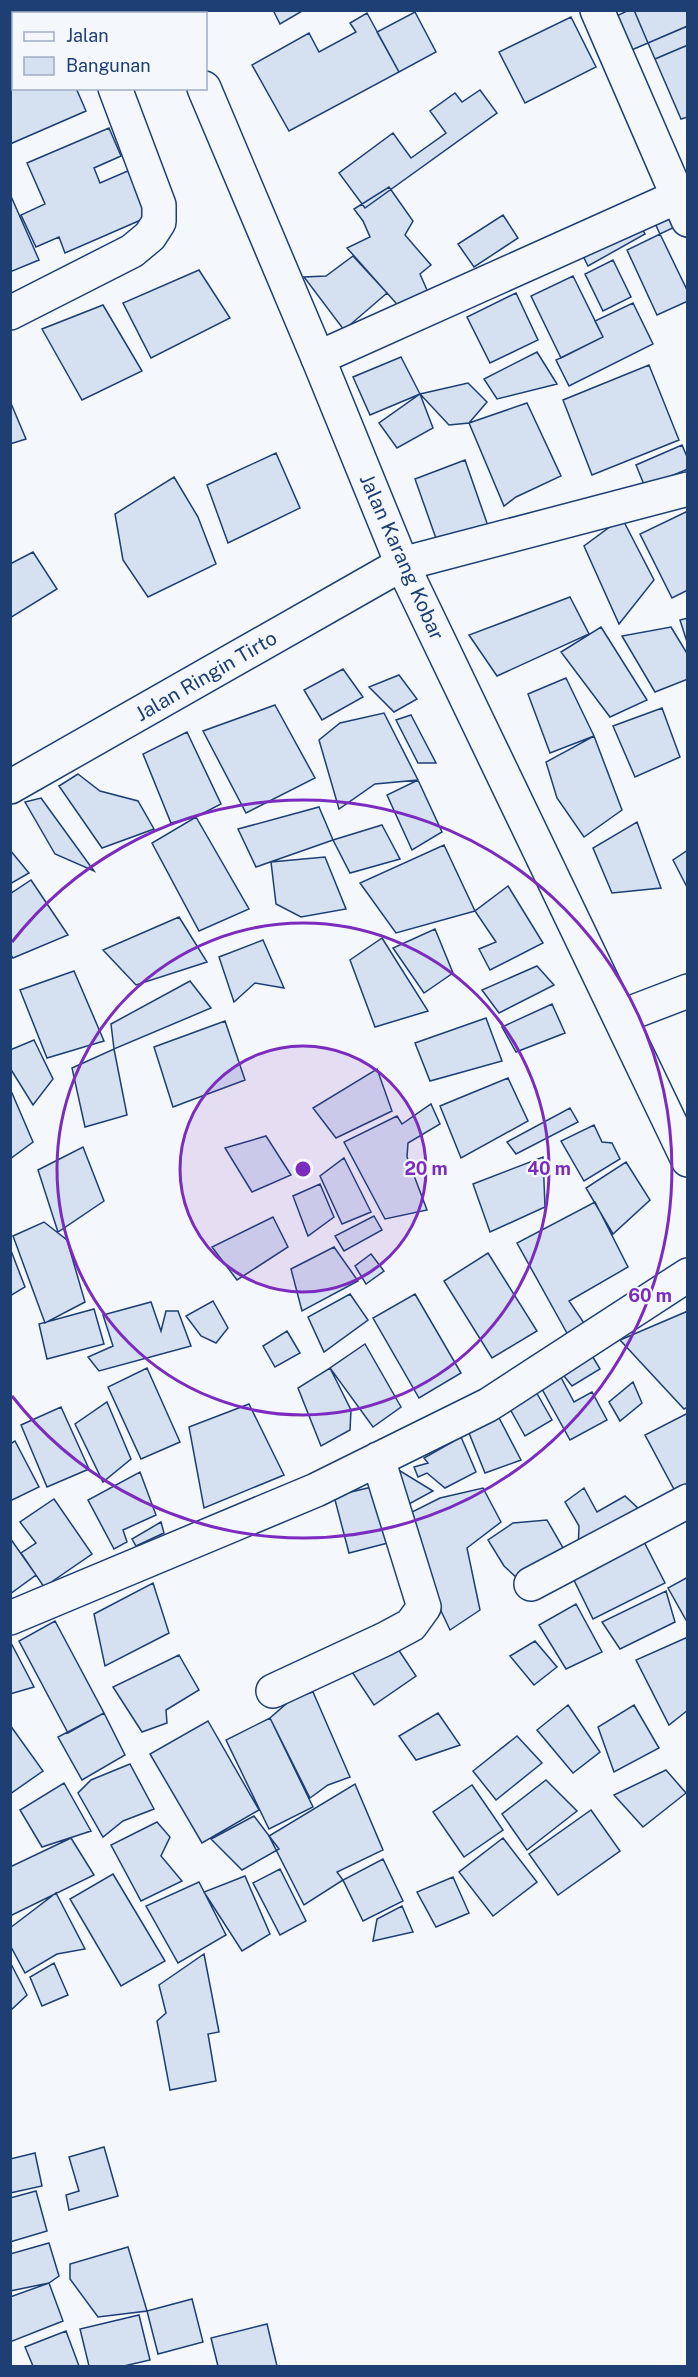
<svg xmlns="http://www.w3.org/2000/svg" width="698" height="2377" font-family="'Public Sans',sans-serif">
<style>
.building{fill:#d5e0f0;stroke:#1d3f73;stroke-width:1.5}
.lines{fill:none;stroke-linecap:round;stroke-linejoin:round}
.minor-casing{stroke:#1d3f73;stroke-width:36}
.tertiary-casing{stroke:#1d3f73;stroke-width:36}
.minor{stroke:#f4f7fb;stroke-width:33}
.tertiary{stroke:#f4f7fb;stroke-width:33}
.ring{fill:none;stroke:#7b2cbf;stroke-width:3}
.labels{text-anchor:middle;stroke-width:4.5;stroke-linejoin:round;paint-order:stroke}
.street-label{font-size:20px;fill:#1d3f73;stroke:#f4f7fb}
.centre{fill:#7b2cbf;stroke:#f4f7fb;stroke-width:3}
.ring-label{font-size:18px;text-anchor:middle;font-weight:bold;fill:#7b2cbf;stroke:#f4f7fb;stroke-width:4.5;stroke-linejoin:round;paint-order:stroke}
</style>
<rect width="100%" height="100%" fill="#f4f7fb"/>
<!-- building -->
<path class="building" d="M 273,10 L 304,10 L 280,24 Z
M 629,10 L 634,10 L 648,43 L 622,54 L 608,20 Z
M 634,10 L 688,10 L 688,26 L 648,43 Z
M 415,12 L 436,52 L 399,72 L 377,32 Z
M 367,13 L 399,72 L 289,131 L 252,65 L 309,33 L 319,52 L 356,32 L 350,23 Z
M 571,17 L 596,67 L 525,103 L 499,52 Z
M 687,26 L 688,45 L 655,59 L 648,43 Z
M 688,45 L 688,117 L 681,119 L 655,59 Z
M 14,69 L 14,88 L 76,88 L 86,111 L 10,144 L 10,70 Z
M 480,90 L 497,113 L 365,208 L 339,173 L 393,133 L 411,158 L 446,133 L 430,111 L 455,93 L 462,102 Z
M 109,128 L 121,156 L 94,168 L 100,183 L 130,170 L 150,216 L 65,253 L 59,237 L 36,247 L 21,215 L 45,204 L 27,163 Z
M 389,187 L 413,221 L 405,235 L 431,265 L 420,274 L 427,290 L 403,311 L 347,248 L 370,237 L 363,221 L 354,209 Z
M 10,194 L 39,260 L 10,272 Z
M 670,205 L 679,225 L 660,234 L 651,215 Z
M 503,215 L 518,238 L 474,267 L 458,244 Z
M 637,220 L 645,234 L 588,266 L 582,254 Z
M 660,234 L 688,292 L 688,301 L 657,315 L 627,250 Z
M 353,256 L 387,293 L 344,330 L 304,277 L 326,276 Z
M 613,260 L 631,297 L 603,311 L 585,274 Z
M 199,270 L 230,318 L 151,358 L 123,303 Z
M 573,276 L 603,337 L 561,358 L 531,296 Z
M 516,293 L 538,340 L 490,363 L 467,317 Z
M 633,303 L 653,344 L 569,386 L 556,360 L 603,337 L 595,321 Z
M 103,305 L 142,371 L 82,400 L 42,329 Z
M 537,352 L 557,384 L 497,399 L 484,379 Z
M 401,357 L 420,394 L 370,415 L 353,377 Z
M 649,365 L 679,440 L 592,475 L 563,400 Z
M 468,383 L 487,402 L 469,423 L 449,425 L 420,394 Z
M 420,394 L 433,428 L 397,448 L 379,423 Z
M 10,401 L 26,439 L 10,444 Z
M 527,403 L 561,476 L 516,497 L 504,506 L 469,423 Z
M 682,445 L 688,459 L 688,469 L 645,487 L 636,465 Z
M 276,453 L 300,508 L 228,543 L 207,485 Z
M 465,460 L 488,526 L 438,544 L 415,479 Z
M 174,477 L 198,517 L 216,564 L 148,597 L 123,560 L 115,514 Z
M 688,511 L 688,590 L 672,598 L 640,534 Z
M 622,518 L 654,580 L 619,624 L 584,546 Z
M 33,552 L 57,589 L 10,618 L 10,564 Z
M 570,597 L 589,634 L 497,676 L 469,635 Z
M 688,618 L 688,645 L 680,620 Z
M 601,627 L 647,700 L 610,717 L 561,652 Z
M 671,627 L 688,655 L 688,679 L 655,692 L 622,636 Z
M 343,669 L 363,697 L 322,720 L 304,690 Z
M 399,675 L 417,699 L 394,712 L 369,687 Z
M 566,678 L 594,736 L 550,753 L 528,694 Z
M 275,705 L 315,778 L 246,813 L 203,731 Z
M 662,708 L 680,757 L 635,777 L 613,726 Z
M 384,713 L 418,780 L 375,784 L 339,809 L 319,740 L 340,723 Z
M 411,715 L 436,763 L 418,763 L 396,720 Z
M 187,732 L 221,804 L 196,817 L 171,823 L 143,754 Z
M 594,736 L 622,810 L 584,837 L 557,798 L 546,762 Z
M 78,774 L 100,791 L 138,801 L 154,829 L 102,848 L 59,786 Z
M 418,780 L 442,832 L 412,850 L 387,795 Z
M 41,798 L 94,871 L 55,854 L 25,802 Z
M 319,807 L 333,840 L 256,867 L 238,829 Z
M 196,817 L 249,909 L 199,931 L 152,843 Z
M 637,822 L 661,888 L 612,893 L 593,848 Z
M 382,825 L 400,859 L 350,873 L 333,840 Z
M 444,845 L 475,911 L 396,933 L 360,883 Z
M 10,850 L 29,873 L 10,884 Z
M 688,850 L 688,889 L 673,860 Z
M 325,857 L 346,909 L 301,917 L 276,904 L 271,862 Z
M 31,880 L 68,935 L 13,958 L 10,954 L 10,894 Z
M 508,886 L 543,943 L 490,970 L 479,949 L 496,942 L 475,911 Z
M 179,917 L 207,962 L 136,985 L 103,950 Z
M 435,929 L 453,973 L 424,993 L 393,948 Z
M 382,938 L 428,1011 L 375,1027 L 350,960 Z
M 263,940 L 284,988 L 255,983 L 234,1002 L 219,957 Z
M 537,966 L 554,985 L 499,1013 L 482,990 Z
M 74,971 L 104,1041 L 47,1058 L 20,990 Z
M 190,981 L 211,1008 L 114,1049 L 111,1024 Z
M 552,1004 L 565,1033 L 516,1052 L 502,1027 Z
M 486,1018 L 502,1061 L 430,1081 L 415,1043 Z
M 225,1021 L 245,1080 L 173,1107 L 154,1047 Z
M 34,1040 L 53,1079 L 33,1105 L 10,1068 L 10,1050 Z
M 114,1049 L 127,1115 L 85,1127 L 72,1068 Z
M 377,1069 L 392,1111 L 336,1138 L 313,1108 Z
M 508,1078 L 528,1121 L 461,1158 L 440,1106 Z
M 12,1093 L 33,1142 L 10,1159 L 10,1094 Z
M 431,1104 L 440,1124 L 408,1143 L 407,1157 L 427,1210 L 385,1219 L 344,1142 L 397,1116 L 402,1124 Z
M 570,1108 L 578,1122 L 516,1154 L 507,1142 Z
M 594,1125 L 602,1142 L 612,1143 L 620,1159 L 584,1181 L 561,1141 Z
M 266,1136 L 291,1175 L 252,1192 L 225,1148 Z
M 83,1147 L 104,1201 L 58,1232 L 38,1170 Z
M 543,1157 L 545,1207 L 490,1232 L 473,1184 Z
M 344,1158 L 371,1212 L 342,1224 L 320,1176 Z
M 626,1162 L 650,1200 L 613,1234 L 586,1188 Z
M 320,1184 L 334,1217 L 308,1236 L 293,1196 Z
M 595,1202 L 628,1267 L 569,1301 L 584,1323 L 568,1335 L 517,1243 Z
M 374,1216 L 382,1230 L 344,1251 L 335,1236 Z
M 273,1217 L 288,1247 L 237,1280 L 212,1247 Z
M 44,1222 L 67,1240 L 85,1302 L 45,1323 L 13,1236 Z
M 334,1247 L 358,1281 L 302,1311 L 291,1269 Z
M 10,1248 L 25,1287 L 10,1296 Z
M 488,1253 L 537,1331 L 492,1358 L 444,1281 Z
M 371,1254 L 384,1271 L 366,1284 L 355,1266 Z
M 350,1294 L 368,1320 L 324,1352 L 308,1317 Z
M 415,1294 L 461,1373 L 419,1398 L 373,1318 Z
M 213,1301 L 228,1328 L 216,1343 L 201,1336 L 186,1316 Z
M 151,1302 L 161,1331 L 166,1311 L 178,1311 L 191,1346 L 99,1371 L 88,1357 L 113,1346 L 103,1315 Z
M 94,1309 L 104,1344 L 47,1359 L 39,1324 Z
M 688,1311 L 688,1407 L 684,1409 L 620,1340 Z
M 287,1331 L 300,1353 L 275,1367 L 263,1346 Z
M 365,1344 L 401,1407 L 373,1427 L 330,1368 Z
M 587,1347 L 600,1369 L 572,1386 L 556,1366 Z
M 147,1368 L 180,1442 L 141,1459 L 108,1387 Z
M 330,1368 L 351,1410 L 350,1430 L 321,1446 L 298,1388 Z
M 557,1370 L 574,1402 L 592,1392 L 607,1420 L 570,1440 L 537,1380 Z
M 633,1382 L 642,1403 L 620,1421 L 609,1402 Z
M 535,1390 L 552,1420 L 525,1436 L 510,1409 Z
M 107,1402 L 131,1459 L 103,1482 L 75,1424 Z
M 249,1404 L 284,1475 L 204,1508 L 189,1427 Z
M 61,1407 L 89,1469 L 47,1487 L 21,1425 Z
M 688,1413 L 688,1487 L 676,1493 L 645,1435 Z
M 497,1414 L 521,1460 L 485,1473 L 469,1433 Z
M 461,1437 L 476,1472 L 445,1488 L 427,1473 L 418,1477 L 414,1467 L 428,1463 L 424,1458 Z
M 15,1441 L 39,1487 L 10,1501 L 10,1444 Z
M 387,1467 L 397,1469 L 433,1491 L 409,1504 Z
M 140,1472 L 156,1515 L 123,1530 L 127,1542 L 114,1549 L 88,1500 Z
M 372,1487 L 388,1543 L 349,1553 L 334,1496 Z
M 483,1488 L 501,1522 L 467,1548 L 480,1610 L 450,1630 L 398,1519 L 440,1498 Z
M 584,1488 L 597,1512 L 625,1496 L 641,1511 L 578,1552 L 579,1526 L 565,1502 Z
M 54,1499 L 92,1554 L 44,1587 L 21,1553 L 36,1543 L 20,1522 Z
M 547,1520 L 566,1553 L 518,1579 L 504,1566 L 488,1540 L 513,1523 Z
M 161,1522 L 164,1533 L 136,1546 L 132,1539 Z
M 639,1532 L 665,1583 L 593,1619 L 568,1568 Z
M 10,1538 L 36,1575 L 10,1594 Z
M 688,1577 L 688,1619 L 686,1620 L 668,1588 Z
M 153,1583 L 169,1633 L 105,1666 L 94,1614 Z
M 666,1591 L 675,1622 L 620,1649 L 602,1622 Z
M 576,1604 L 602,1652 L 566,1669 L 539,1625 Z
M 55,1621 L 104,1713 L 68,1733 L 19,1641 Z
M 688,1637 L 688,1710 L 669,1725 L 636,1660 Z
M 10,1641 L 34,1687 L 10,1694 Z
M 535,1641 L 557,1667 L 534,1685 L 510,1656 Z
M 394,1643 L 416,1676 L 374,1705 L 352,1672 Z
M 179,1655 L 199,1690 L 166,1710 L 167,1723 L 142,1732 L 113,1687 Z
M 313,1692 L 350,1777 L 328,1785 L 310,1798 L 270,1718 L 293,1698 Z
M 568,1705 L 600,1752 L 573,1773 L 537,1730 Z
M 634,1705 L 659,1748 L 614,1772 L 598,1727 Z
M 104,1713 L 125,1755 L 82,1780 L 58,1737 Z
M 438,1713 L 460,1745 L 416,1760 L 399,1736 Z
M 270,1718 L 313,1807 L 269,1829 L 226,1740 Z
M 208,1721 L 259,1810 L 202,1843 L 150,1754 Z
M 10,1725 L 43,1771 L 10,1794 Z
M 517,1736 L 542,1763 L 496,1800 L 473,1771 Z
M 130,1764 L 154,1809 L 123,1821 L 103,1837 L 78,1793 L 91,1780 Z
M 666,1770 L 686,1793 L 643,1827 L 614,1795 Z
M 546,1780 L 577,1811 L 527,1850 L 502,1814 Z
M 64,1783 L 91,1831 L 42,1847 L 20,1810 Z
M 355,1784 L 383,1850 L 337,1872 L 343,1880 L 304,1905 L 269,1836 Z
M 472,1785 L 503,1830 L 464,1857 L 433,1812 Z
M 591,1810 L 620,1851 L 558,1895 L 529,1854 Z
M 254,1816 L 279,1849 L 242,1870 L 211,1839 Z
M 157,1822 L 170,1837 L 161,1856 L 182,1881 L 141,1901 L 111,1845 Z
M 71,1838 L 94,1875 L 10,1916 L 10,1867 Z
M 503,1838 L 537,1882 L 493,1916 L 459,1872 Z
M 383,1859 L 403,1901 L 363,1921 L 343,1880 Z
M 280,1869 L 306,1921 L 280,1935 L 253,1883 Z
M 113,1874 L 165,1961 L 121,1986 L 70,1899 Z
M 245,1876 L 270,1934 L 242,1951 L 204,1892 Z
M 453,1877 L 469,1913 L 436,1927 L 417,1892 Z
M 199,1882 L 226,1935 L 178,1963 L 146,1906 Z
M 56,1893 L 85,1949 L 57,1954 L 25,1973 L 10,1945 L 10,1928 Z
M 402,1906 L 413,1932 L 373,1941 L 377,1919 Z
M 204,1954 L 219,2032 L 208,2034 L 216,2081 L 170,2090 L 157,2021 L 166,2013 L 159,1985 Z
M 10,1962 L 27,1995 L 10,2011 Z
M 54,1963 L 68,1995 L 42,2006 L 30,1977 Z
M 104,2147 L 118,2196 L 69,2210 L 66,2195 L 79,2191 L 69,2157 Z
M 35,2153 L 42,2186 L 10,2193 L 10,2159 Z
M 36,2191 L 47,2231 L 10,2242 L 10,2198 Z
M 49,2243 L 59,2276 L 49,2283 L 10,2291 L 10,2254 Z
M 128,2247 L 147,2311 L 98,2317 L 70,2279 L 70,2264 Z
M 49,2283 L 63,2321 L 10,2342 L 10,2297 Z
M 192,2299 L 203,2342 L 158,2354 L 147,2311 Z
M 139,2315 L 150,2360 L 124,2366 L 89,2366 L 80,2329 Z
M 267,2324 L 277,2366 L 218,2366 L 211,2338 Z
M 66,2331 L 79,2366 L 33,2366 L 25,2347 Z"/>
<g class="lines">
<!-- minor casing -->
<g class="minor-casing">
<path id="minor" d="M 85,10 L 86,14
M 597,10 L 688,220
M 35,14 L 42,10
M 10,24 L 14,23
M 10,313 L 132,251 L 150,236 L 159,222 L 159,205 L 115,88
M 318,358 L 688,192
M 402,564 L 688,489
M 531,1584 L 688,1501
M 10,1618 L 316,1490 L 488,1405 L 688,1275
M 273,1691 L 385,1639 L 411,1625 L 424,1607 L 378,1459"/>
</g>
<!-- tertiary casing -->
<g class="tertiary-casing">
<path id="tertiary" d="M 170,10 L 172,14
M 204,88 L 318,358 L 402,564 L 688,1160
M 10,787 L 402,564
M 620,1017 L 688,991"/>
</g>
<!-- minor -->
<use href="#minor" class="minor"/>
<!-- tertiary -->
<use href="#tertiary" class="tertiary"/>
</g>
<!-- distance rings -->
<circle cx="303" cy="1169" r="123" fill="#7b2cbf" fill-opacity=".12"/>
<g class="ring">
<circle cx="303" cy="1169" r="123"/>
<circle cx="303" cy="1169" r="246"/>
<path d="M12 942A369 369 0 1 1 12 1396"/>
</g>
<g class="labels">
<!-- street labels -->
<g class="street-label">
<text transform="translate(402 557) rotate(66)" y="7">Jalan Karang Kobar</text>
<text transform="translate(206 676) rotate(-30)" y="7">Jalan Ringin Tirto</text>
</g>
</g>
<circle cx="303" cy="1169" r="9" class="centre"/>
<g class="ring-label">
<text x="426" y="1175">20 m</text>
<text x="549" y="1175">40 m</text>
<text x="650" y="1302">60 m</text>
</g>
<!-- border -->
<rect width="698" height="2377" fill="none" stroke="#1d3f73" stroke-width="24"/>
<!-- legend -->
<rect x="12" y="12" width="195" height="78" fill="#f4f7fb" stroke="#9eadc5" stroke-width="1.5"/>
<rect x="24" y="32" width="30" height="9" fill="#f4f7fb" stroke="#9eadc5" stroke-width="1.5"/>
<text x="66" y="42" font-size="18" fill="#1d3f73">Jalan</text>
<rect x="24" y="57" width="30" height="18" fill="#d5e0f0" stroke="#9eadc5" stroke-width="1.5"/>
<text x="66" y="72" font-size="18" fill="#1d3f73">Bangunan</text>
</svg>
